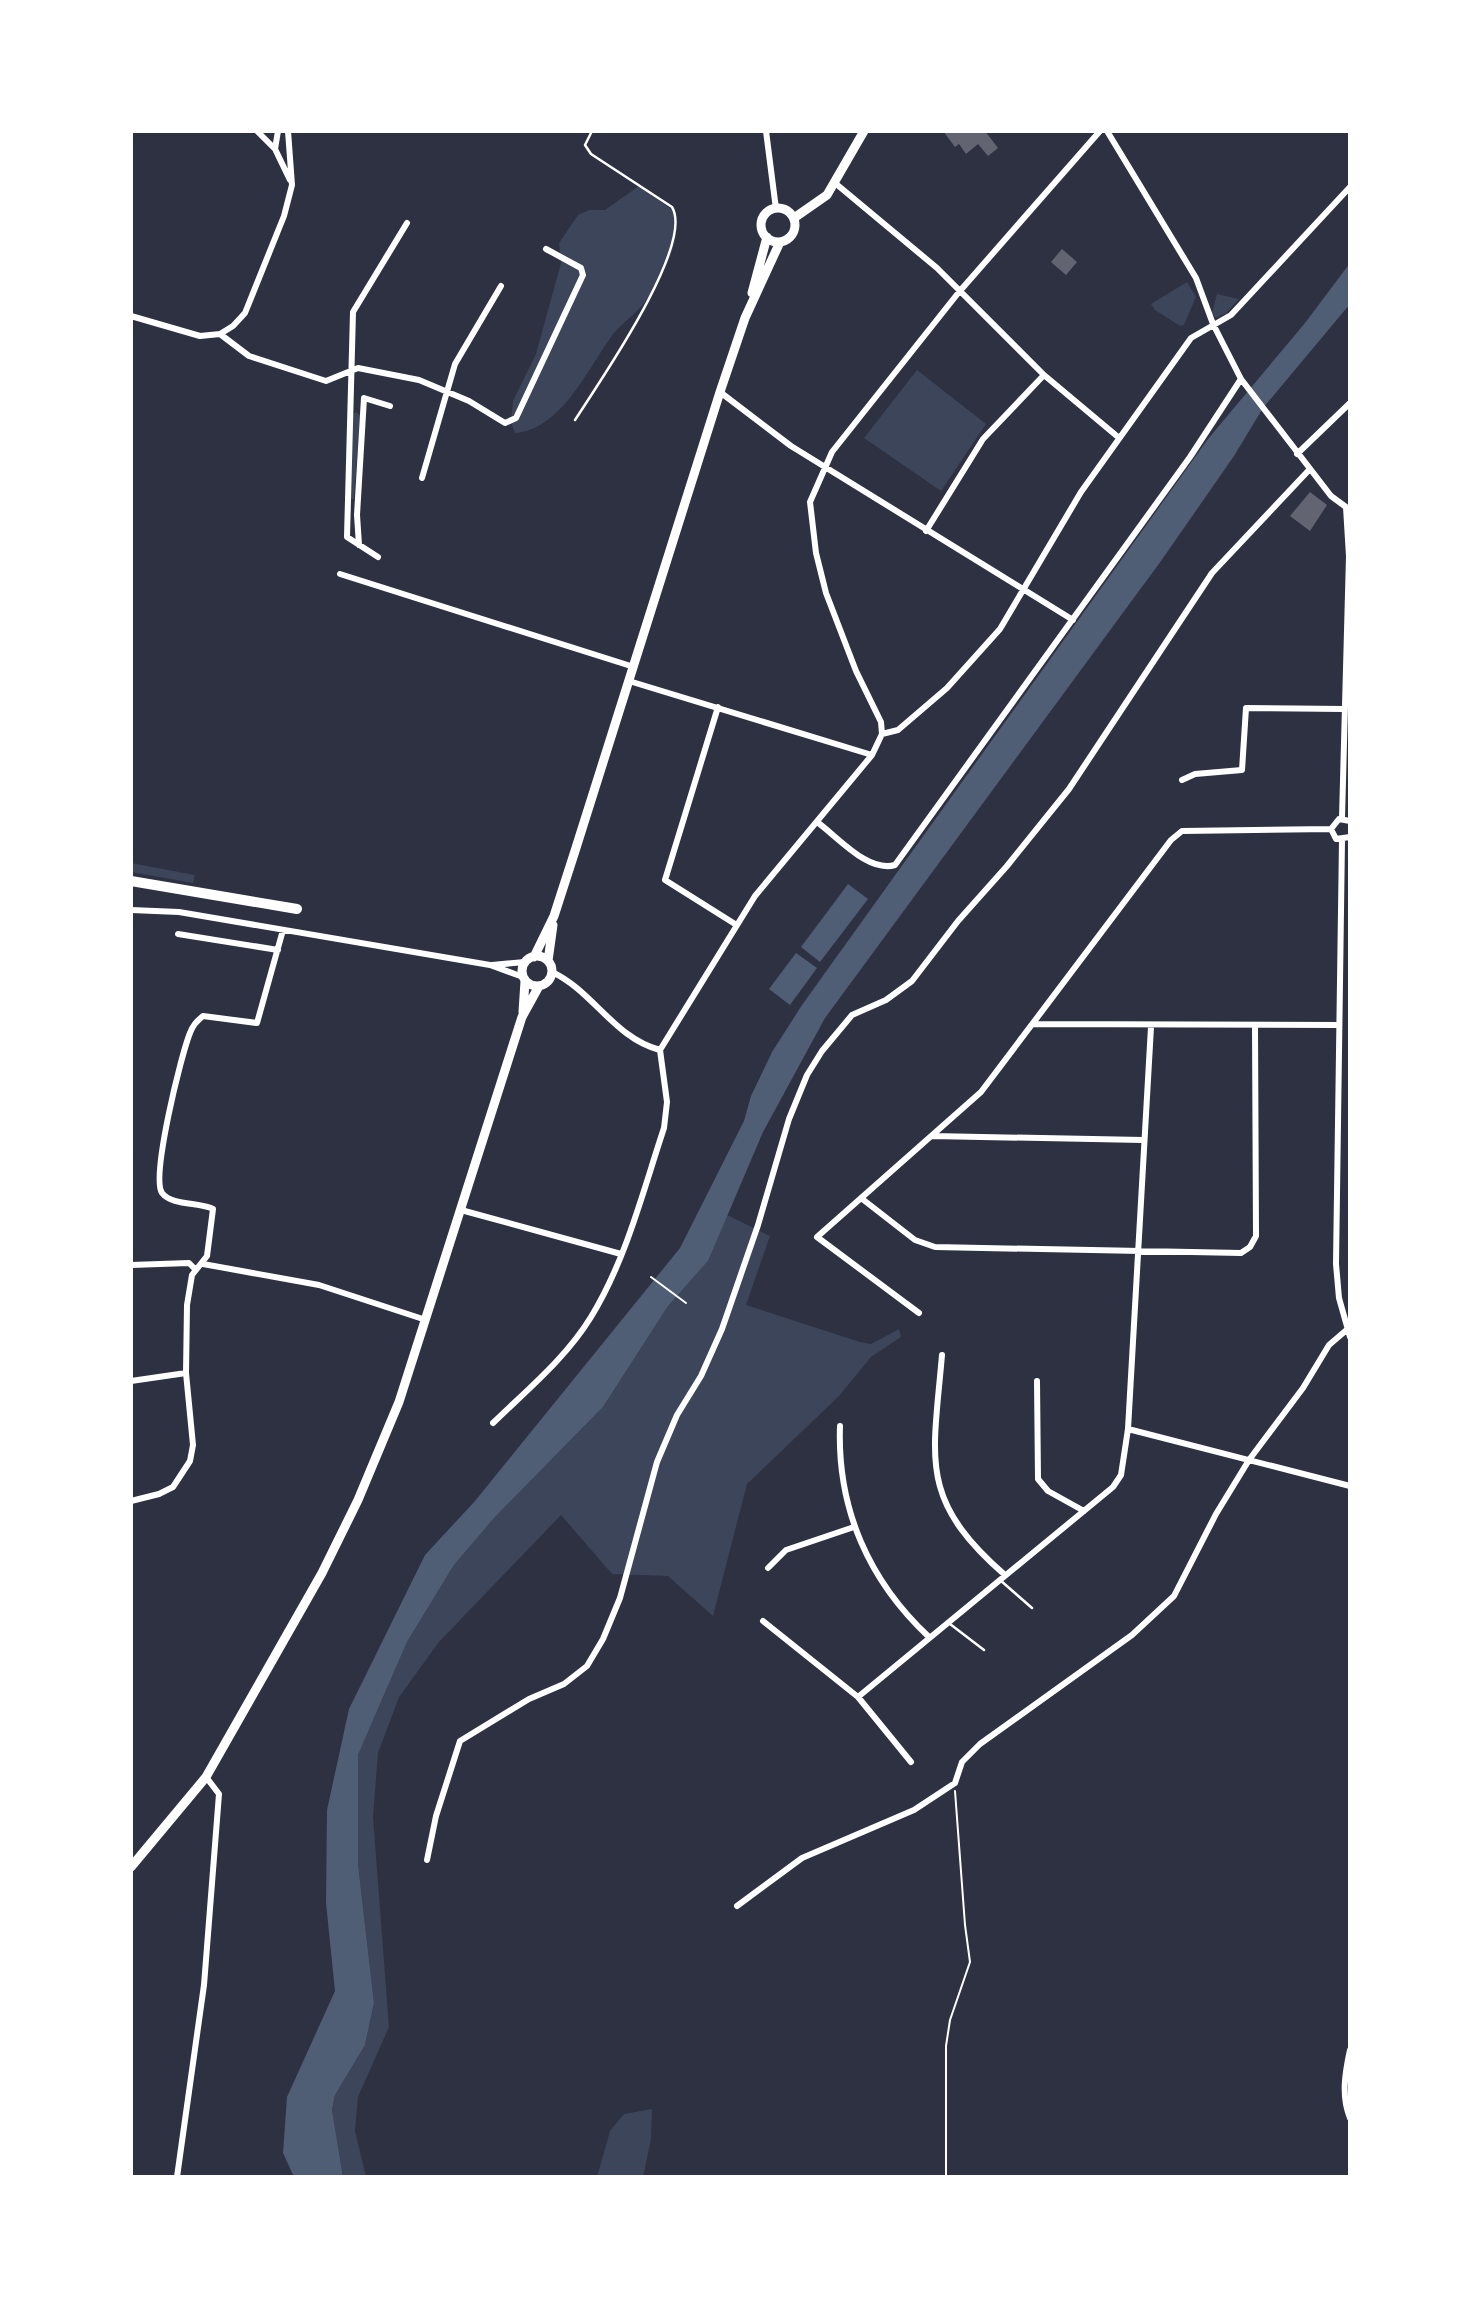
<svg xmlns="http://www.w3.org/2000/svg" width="1481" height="2308" font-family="'Source Sans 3',sans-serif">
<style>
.green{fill:#3c4559}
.water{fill:#4f5d75}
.building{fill:#626471}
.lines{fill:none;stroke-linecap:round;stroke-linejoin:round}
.path{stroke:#fff;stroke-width:2}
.service{stroke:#fff;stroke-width:2.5}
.minor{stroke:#fff;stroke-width:6}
.secondary{stroke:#fff;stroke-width:9}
.trunk{stroke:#fff;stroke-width:10}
</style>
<rect width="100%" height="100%" fill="#2d3142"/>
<!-- green -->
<path class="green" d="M 639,186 L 675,212 C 683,240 661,280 645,302 C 636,314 623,322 614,333 C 588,367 563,429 515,433 L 511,422 L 513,401 L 536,354 L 561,263 L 559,243 L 578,215 L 589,210 L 605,210 Z
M 1187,282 L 1196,297 L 1184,325 L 1180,326 L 1155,310 L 1151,304 Z
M 1217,294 L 1239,299 L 1226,313 L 1216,318 L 1212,313 Z
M 917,370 L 986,424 L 941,491 L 864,438 Z
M 356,412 L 360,415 L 354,499 L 349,499 L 353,414 Z
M 131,863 L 195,875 L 193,883 L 131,872 Z
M 727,1215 L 770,1236 L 746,1305 L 860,1342 L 871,1344 L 899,1329 L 901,1337 L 871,1357 L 839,1396 L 747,1484 L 713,1616 L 668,1576 L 612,1574 L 561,1515 L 439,1642 L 399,1697 L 378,1753 L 373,1817 L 389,2027 L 358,2097 L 355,2131 L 366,2177 L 343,2177 L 332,2110 L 335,2095 L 365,2045 L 374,2003 L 358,1864 L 358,1755 L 407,1642 L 454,1565 L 495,1517 L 603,1407 L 668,1306 L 708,1261 Z
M 652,2109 L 651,2139 L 643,2177 L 597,2177 L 610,2131 L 624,2114 Z"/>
<!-- water -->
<path class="water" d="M 1350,263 L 1350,304 L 1263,408 L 1234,456 L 1161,561 L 825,1018 L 763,1132 L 708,1261 L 668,1306 L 603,1407 L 495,1517 L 454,1565 L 407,1642 L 358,1755 L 358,1864 L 374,2003 L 365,2045 L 335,2095 L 332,2110 L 343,2177 L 294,2177 L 283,2153 L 287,2097 L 335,1991 L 326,1903 L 327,1810 L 349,1709 L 425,1555 L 475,1501 L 680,1248 L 744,1121 L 751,1096 L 772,1052 L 802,1005 L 1208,439 L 1305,323 Z
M 848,884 L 868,899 L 820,962 L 801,947 Z
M 796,953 L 817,968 L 790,1005 L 769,989 Z"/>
<!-- building -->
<path class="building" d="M 943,131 L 985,131 L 998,148 L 988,156 L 978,144 L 966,154 L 959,144 L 955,147 Z
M 1062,249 L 1077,262 L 1066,275 L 1051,262 Z
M 1310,492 L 1327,505 L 1310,531 L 1290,516 Z"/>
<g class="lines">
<!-- path -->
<path class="path" d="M 651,1277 L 686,1303
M 946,2177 L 946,2046 L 950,2020 L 970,1962 L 965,1925 L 955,1791"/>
<!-- service -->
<path class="service" d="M 575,420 C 598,384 695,245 672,207 L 591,154 L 585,145 L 592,131
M 1000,1580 L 1032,1608
M 950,1624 L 984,1650"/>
<!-- minor -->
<path class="minor" d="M 257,131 L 275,149 L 290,180
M 766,131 L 776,209
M 1107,131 L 1196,278 L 1213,324 L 1241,379 L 1331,496 L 1346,507
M 275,149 L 278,131
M 835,183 L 937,268 L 1044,375 L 1118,437
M 131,316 L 200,336 L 220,334 L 249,356 L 326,381 L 358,368 L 419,380 L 469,401 L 505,423 L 516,418 L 583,275 L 581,268 L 546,249
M 220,334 L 233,326 L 245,313 L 284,216 L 292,185 L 288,131
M 720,392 L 791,446 L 1073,620
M 1297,454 L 1350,403
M 422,478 L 455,364 L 501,286
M 926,531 L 983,439 L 1044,375
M 359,545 L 357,515 L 364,398 L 390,406
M 378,557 L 347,537 L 353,312 L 407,223
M 340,574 L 634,667
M 629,681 L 872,755
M 718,707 L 665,880 L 735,924
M 882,734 L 898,730 L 947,688 L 1000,629 L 1081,492 L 1191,338 L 1231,315 L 1350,187
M 1182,780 L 1195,774 L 1242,770 L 1246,708 L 1344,709
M 1342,818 L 1349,556 L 1346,507
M 1350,821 L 1339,819 L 1331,829 L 1336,839 L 1350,837
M 817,822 C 838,837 868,873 895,865 L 1190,457 L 1241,379
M 1342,840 L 1336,1264 L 1339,1298 L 1350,1337
M 131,910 L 179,912 L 490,965 L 523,977
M 178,934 L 278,950
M 492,965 L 525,962
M 1033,1024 L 1338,1025
M 660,1050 L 755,896 L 872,755 L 882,734 L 881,722 L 856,671 L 826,593 L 816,553 L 810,502 L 832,452 L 959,292 L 1100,131
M 932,1136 L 1143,1140
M 861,1198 L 915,1240 L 935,1247 L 1241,1253 L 1250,1247 L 1256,1236 L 1255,1027
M 461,1210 L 621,1254
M 203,1264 L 319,1285 L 426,1320
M 131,1265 L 189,1263 L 195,1269
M 919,1313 L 817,1237 L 981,1092 L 1171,840 L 1182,831 L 1331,829
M 942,1355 C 933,1460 918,1499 1005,1575
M 131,1381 L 186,1373
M 1037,1381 L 1038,1479 L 1048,1491 L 1084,1511
M 493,1423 C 527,1390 566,1358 591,1317 C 626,1260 643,1191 664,1128 L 667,1102 L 660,1050 C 614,1038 593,991 552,972
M 840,1426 C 837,1509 869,1581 929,1637
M 1128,1429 L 1350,1486
M 131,1501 L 159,1494 L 173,1487 L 190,1461 L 193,1445 L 186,1373 L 187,1305 L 192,1275 L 207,1256 L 213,1209 C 200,1202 172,1206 162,1193 C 151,1177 181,1055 190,1033 C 193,1025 196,1022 203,1016 L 257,1023 L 283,930
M 768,1568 L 786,1550 L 854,1527
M 763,1621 L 858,1697 L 911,1762
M 858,1697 L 1113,1487 L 1121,1475 L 1128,1429 L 1151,1027
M 427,1860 L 436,1816 L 460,1741 L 529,1699 L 564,1684 L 587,1666 L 603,1639 L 620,1598 L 657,1462 L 677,1415 L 701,1376 L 722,1329 L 758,1225 L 789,1119 L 807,1075 L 822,1051 L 852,1015 L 886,1000 L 912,981 L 958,921 L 1007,866 L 1069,789 L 1212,573 L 1309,470
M 737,1906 L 802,1858 L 914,1810 L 955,1783 L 962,1762 L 980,1744 L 1132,1635 L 1174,1596 L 1216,1514 L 1249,1460 L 1303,1388 L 1329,1345 L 1350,1327
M 1350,2050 C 1345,2073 1341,2096 1350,2118
M 177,2177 L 204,1985 L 219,1794 L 206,1777"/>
<!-- secondary -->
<path class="secondary" d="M761 225a17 17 0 1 1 34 0a17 17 0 1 1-34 0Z
M 794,218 L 827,195 L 864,131
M 752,293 L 767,237
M522 971a15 15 0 1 1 30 0a15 15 0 1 1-30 0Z
M 534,957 L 554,916 L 575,851 L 720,392 L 745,318 L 780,242
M 548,961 L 553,925
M 523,1012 L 525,981
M 131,1867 L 206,1777 L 322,1573 L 358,1500 L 399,1402 L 522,1017 L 539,986"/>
<!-- trunk -->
<path class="trunk" d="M 131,881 L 297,909"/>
</g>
<!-- border -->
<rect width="1481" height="2308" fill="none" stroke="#ffffff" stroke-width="266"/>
</svg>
